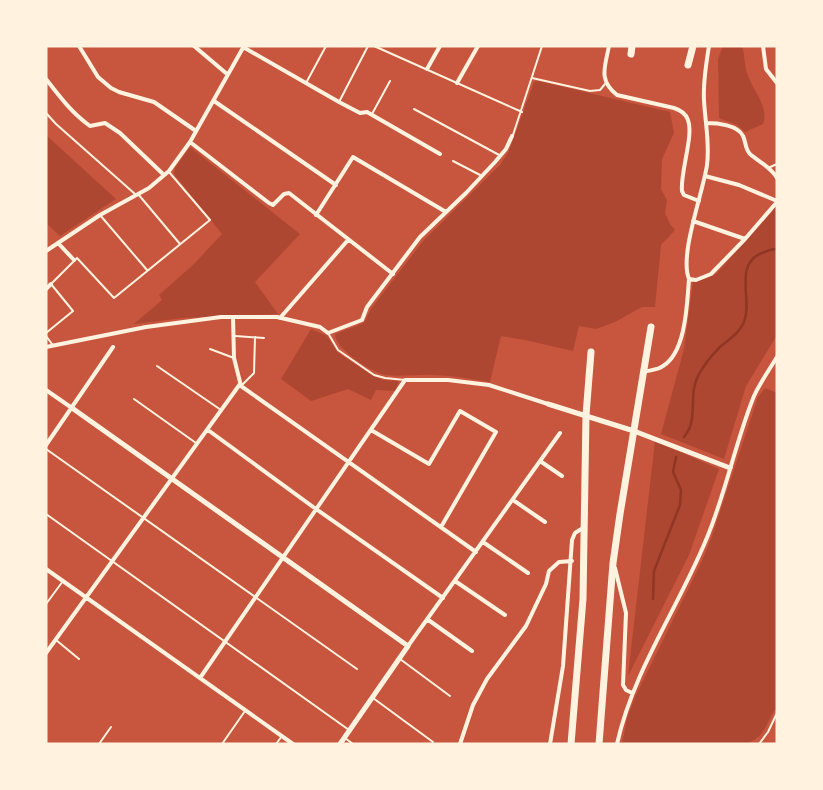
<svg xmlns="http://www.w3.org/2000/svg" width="823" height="790" font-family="'Roboto Serif',serif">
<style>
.green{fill:#ae4732}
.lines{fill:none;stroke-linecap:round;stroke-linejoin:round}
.stream{stroke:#8f3625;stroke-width:2.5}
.service{stroke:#fff3e0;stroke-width:2}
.minor{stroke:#fff3e0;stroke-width:4}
.tertiary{stroke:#fff3e0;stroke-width:5}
.trunk{stroke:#fff3e0;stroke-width:7}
</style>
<rect width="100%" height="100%" fill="#c8553d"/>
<!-- green -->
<path class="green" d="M 723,46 L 742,46 C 745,55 744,64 747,73 C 751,88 770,107 763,124 L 745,132 L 737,125 L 719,118 L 718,59 Z
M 538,81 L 670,112 L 674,133 L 662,159 L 661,189 L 667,200 L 665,213 L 670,224 L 675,230 L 661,245 L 655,307 L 642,307 L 615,322 L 596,329 L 579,326 L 573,351 L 525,340 L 501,336 L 490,382 C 471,379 451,375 432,375 C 417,374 401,377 386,375 C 372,373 335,349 335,334 L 364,323 L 371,309 L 423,241 L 500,165 L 509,151 L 534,82 Z
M 46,135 L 116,199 L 60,236 L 46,223 Z
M 190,147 L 300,234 L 255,282 L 278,314 L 183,318 L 134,324 L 162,300 L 159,295 L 194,264 L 222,234 L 174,174 L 175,168 Z
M 777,206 L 777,335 L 746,386 L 724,459 L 661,434 L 684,349 L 693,281 L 716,274 Z
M 311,329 L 327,336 L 337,352 L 373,376 L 383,380 L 399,381 L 395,391 L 376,390 L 371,400 L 348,389 L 311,401 L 281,379 Z
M 765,388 L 777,393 L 777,707 C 765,723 766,738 745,744 L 622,744 L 627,718 L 636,695 L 701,563 L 711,539 L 758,397 Z
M 655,441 L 719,469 L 689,555 L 628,676 Z"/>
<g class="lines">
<!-- stream -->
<path class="stream" d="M 684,437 C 686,434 689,430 690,427 C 696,410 689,391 699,374 C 704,365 713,354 720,347 C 729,339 739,334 744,322 C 753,301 733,264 762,253 C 767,251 771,249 777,249
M 653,599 L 654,571 L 680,505 L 681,490 L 673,472 L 676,457"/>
<!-- service -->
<path class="service" d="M 374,46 L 522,112
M 532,78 L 590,91 L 600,90 L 605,84
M 306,83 L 326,46
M 339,102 L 368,46
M 414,109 L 501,156
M 46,113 L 56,124 L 135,194
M 372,114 L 390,81
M 513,135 L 542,46
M 453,161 L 482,176
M 768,168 L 777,164
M 138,194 L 180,244
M 100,215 L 147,270
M 46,333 L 73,311 L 51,284 L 77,258 L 114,298 L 210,220 L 169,172
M 328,333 L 338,350 L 374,375 L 385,378 L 405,380
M 46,336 L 52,344
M 235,336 L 264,338
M 210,349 L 234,358
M 157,366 L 221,410
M 241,386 L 254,373 L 255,337
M 134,399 L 196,443
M 46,449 L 357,669
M 46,514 L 349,730
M 46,604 L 63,581
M 56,640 L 79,659
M 400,659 L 450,696
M 373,698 L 433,742
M 345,738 L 353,744
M 99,744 L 111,727
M 222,744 L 245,711
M 276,744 L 282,736
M 759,744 L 768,732 L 777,713"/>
<!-- minor -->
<path class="minor" d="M 79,46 L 98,77 L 111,88 L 119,92 L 154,102 L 196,131
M 194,46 L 227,74
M 609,46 C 605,67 598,80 617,95 L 674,108 C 680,110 686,113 688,120 C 694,135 680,173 682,191 L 684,195 L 699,201
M 763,46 L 766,69 L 777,83
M 243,47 L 339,102 L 360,113 L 367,112 L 440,154
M 427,69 L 440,46
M 46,79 C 60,97 72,113 90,126 L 105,123 L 120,133 L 164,175
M 457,83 L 478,46
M 214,101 L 336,185
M 707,123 C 717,123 738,125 743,136 C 746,142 745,149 750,154 C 759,162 771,167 777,178
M 190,142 L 269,203 L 273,205 L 284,194 L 289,193 L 393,274
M 705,176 L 739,185 L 777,201
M 316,215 L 353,157 L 446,212
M 693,221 L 745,239
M 58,243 L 74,260
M 46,251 L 100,215 L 149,188 L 169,171 L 190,142 L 244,46
M 689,279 L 696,280 L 711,274 L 745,239 L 777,202
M 46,289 L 51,284
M 233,317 L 234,358 L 241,386 L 476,552
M 280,318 L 348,240
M 46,347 L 146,327 L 221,317 L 277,317 L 320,327 L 328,333 L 362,320 L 367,307 L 420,237 L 466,193 L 495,162 L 506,149 L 512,136
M 644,372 C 650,370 658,370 663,366 C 686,352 687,304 689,279 C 679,255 703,193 707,165 C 710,143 705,122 704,100 C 703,82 706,64 709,46
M 46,390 L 72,408
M 208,430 L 316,509 L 443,598
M 371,430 L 429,464 L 460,411 L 496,432 L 441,527
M 46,445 L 113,347
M 540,461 L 562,476
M 513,500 L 545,522
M 483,542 L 528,573
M 615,568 L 626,613 L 623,685 L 626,690 L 632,693
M 46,569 L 293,744
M 455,581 L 505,615
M 427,619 L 472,651
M 408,646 L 560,433
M 46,653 L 240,384
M 200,678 L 405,380 L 448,380 L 489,385 L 548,404
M 460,744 L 473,705 L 487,679 L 526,626 L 546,584 L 549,571 L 559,562 L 572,561
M 550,744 L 563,666 L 572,540 L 575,533 L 583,528
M 617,744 C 633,671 678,608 706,540 C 726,493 735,443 754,396 C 760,383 769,370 777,357"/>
<!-- tertiary -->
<path class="tertiary" d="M 548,404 L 634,431 L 730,468
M 72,408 L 408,646 L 340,744"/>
<!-- trunk -->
<path class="trunk" d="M 631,54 L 632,46
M 688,65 L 693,46
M 571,744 L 583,599 L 586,415 L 591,352
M 599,744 L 613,563 L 620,514 L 651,327"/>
</g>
<!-- border -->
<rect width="823" height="790" fill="none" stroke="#fff3e0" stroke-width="95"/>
</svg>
